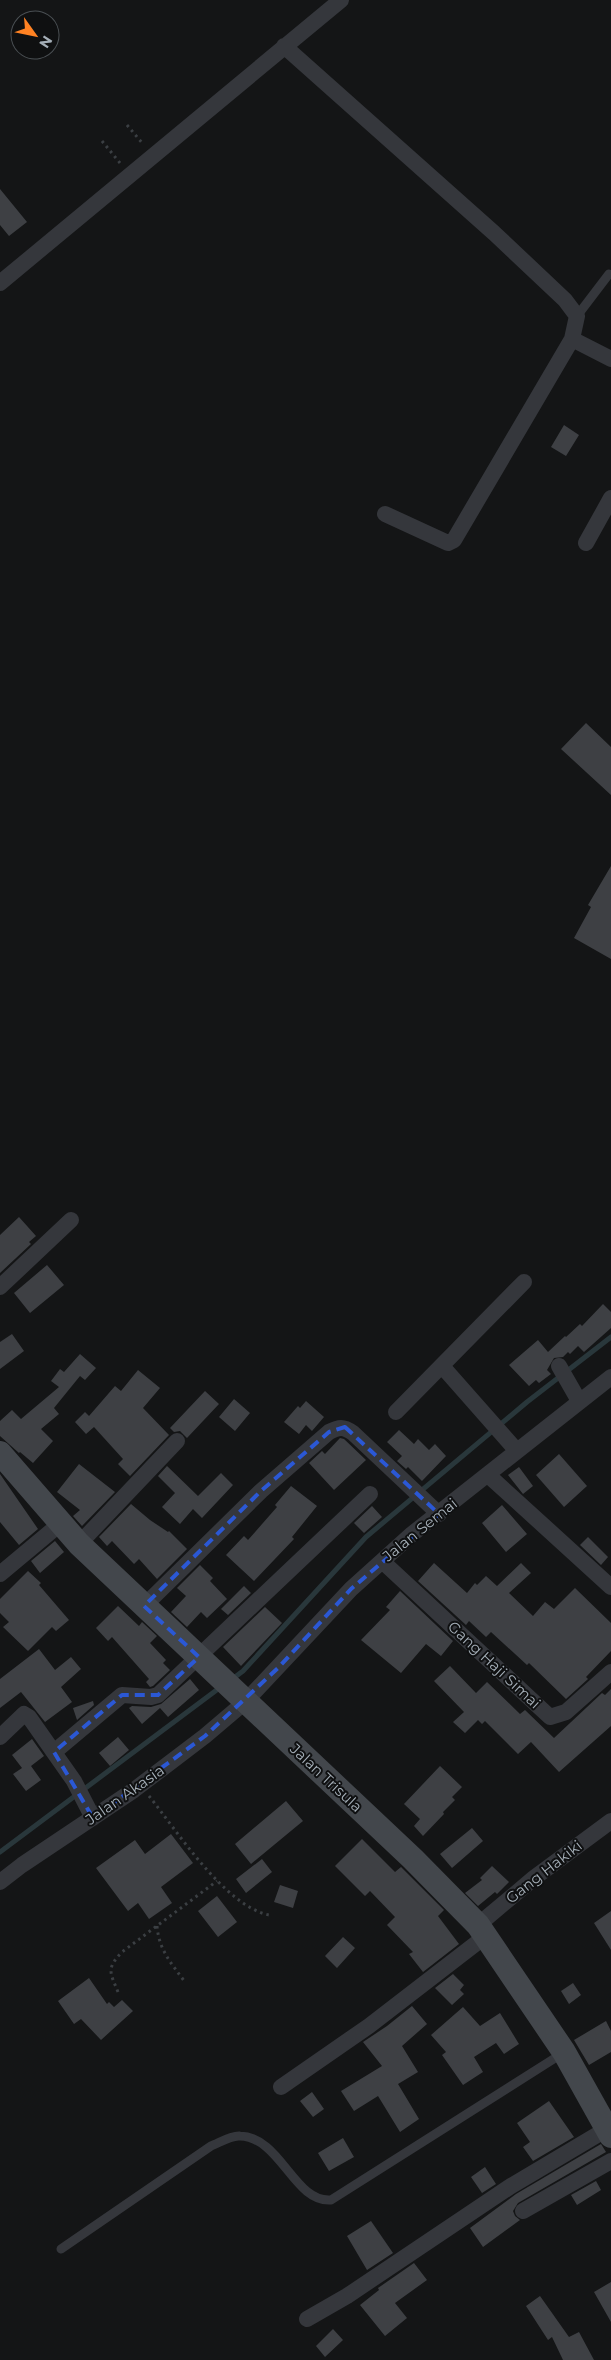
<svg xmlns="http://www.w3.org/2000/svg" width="611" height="2360" font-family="Montserrat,sans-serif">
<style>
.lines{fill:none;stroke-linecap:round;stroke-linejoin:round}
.stream{stroke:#29373b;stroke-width:5}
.building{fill:#3e4044}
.path{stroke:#3b3f43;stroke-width:3;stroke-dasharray:2.5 4;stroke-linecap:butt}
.lane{stroke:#35373c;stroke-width:9}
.street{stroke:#35373c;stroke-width:16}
.secondary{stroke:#43474c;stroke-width:24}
.marked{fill:none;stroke:#2b58d5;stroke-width:4;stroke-dasharray:10 6;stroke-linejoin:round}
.labels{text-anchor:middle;stroke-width:4;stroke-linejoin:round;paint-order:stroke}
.street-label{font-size:15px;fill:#a5afb8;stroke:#0f1011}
</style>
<rect width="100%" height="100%" fill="#141516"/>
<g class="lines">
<!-- stream -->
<path class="stream" d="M 231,1680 L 243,1671 L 366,1537 L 527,1402 L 611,1337
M 0,1852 L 222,1686"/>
</g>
<!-- building -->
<path class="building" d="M 0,189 L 27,222 L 9,236 L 0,225 Z
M 564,425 L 579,435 L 566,456 L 551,447 Z
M 586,723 L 611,747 L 611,795 L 561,749 Z
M 611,866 L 611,959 L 574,938 L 591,907 L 588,905 Z
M 19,1217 L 36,1236 L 29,1242 L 31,1244 L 0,1273 L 0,1235 Z
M 47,1265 L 64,1285 L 30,1313 L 14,1293 Z
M 603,1304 L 611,1312 L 611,1328 L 584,1352 L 578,1346 L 570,1354 L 568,1352 L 563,1357 L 554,1358 L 547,1370 L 551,1374 L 539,1383 L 536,1380 L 529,1386 L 509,1365 L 538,1340 L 548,1352 L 565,1336 L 566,1337 L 580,1324 L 582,1326 Z
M 12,1334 L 24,1351 L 0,1369 L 0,1342 Z
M 80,1354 L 96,1368 L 85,1380 L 80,1376 L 54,1408 L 59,1414 L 41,1429 L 53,1441 L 33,1463 L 20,1452 L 19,1453 L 0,1436 L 0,1421 L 12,1410 L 21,1419 L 59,1387 L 51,1381 L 60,1369 L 64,1372 Z
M 138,1370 L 160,1388 L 143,1408 L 169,1435 L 130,1476 L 118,1464 L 123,1459 L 94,1427 L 86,1434 L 75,1422 L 85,1412 L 89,1416 L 115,1386 L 121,1391 Z
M 205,1391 L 219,1404 L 187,1438 L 180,1431 L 174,1432 L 170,1428 Z
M 234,1399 L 250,1413 L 235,1431 L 219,1417 Z
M 306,1401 L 324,1417 L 312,1431 L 306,1425 L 299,1434 L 284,1422 L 298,1406 L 300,1408 Z
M 399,1430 L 414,1444 L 418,1439 L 429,1450 L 435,1444 L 446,1456 L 422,1481 L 408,1467 L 406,1469 L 397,1461 L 402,1456 L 387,1442 Z
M 340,1438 L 344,1439 L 366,1460 L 334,1490 L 309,1463 L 322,1451 L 325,1454 Z
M 559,1454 L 587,1486 L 564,1507 L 536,1475 Z
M 79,1464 L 115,1492 L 82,1526 L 73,1516 L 80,1510 L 57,1492 Z
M 167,1466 L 198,1496 L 221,1473 L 233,1485 L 202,1518 L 193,1509 L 180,1524 L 162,1507 L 175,1493 L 158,1476 Z
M 519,1467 L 533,1486 L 523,1494 L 508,1475 Z
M 0,1474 L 38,1529 L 19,1545 L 0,1522 Z
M 291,1486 L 317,1506 L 292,1537 L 294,1539 L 254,1581 L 226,1555 L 244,1536 L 248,1540 L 277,1507 L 275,1505 Z
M 131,1504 L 150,1520 L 168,1532 L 169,1531 L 187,1549 L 157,1579 L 139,1559 L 134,1564 L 112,1541 L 107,1546 L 99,1537 Z
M 502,1505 L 527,1534 L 506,1552 L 482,1523 Z
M 372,1506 L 382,1517 L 364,1533 L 354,1523 Z
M 588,1537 L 608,1557 L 601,1565 L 580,1545 Z
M 55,1541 L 64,1552 L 40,1573 L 31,1561 Z
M 434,1563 L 467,1593 L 475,1583 L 477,1585 L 486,1576 L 497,1586 L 521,1563 L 531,1573 L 509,1593 L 533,1616 L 545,1602 L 554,1609 L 575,1588 L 611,1623 L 611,1651 L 586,1677 L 588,1679 L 566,1699 L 529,1663 L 527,1665 L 491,1632 L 486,1637 L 469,1621 L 466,1625 L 418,1581 Z
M 200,1565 L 213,1578 L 210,1581 L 227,1599 L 207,1618 L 201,1612 L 187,1627 L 171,1612 L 186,1596 L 177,1588 Z
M 28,1571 L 41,1583 L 39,1585 L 69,1620 L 56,1631 L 52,1627 L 28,1651 L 3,1627 L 9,1622 L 0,1613 L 0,1599 Z
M 244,1586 L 251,1593 L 228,1615 L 221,1609 Z
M 400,1591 L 453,1641 L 441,1656 L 426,1644 L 401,1673 L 361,1640 L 390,1610 L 386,1607 Z
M 118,1606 L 139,1626 L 142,1622 L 157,1636 L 150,1643 L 166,1660 L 163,1663 L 170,1670 L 153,1686 L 150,1687 L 146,1682 L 149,1679 L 112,1637 L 108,1641 L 96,1628 Z
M 265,1607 L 282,1623 L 241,1666 L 223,1647 Z
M 39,1649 L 55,1670 L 71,1657 L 81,1669 L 61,1687 L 72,1702 L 45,1722 L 21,1692 L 0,1708 L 0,1679 Z
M 450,1666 L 476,1693 L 487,1682 L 520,1714 L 525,1710 L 554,1738 L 602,1693 L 605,1695 L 611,1689 L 611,1726 L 559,1772 L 531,1742 L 518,1754 L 485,1721 L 482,1724 L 478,1720 L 465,1733 L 453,1722 L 464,1712 L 434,1681 Z
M 190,1679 L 199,1690 L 168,1717 L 160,1708 L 142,1724 L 129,1708 L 132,1706 L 151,1707 L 161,1704 Z
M 93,1701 L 94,1705 L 77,1720 L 73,1708 Z
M 118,1737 L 129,1750 L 110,1766 L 99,1753 Z
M 32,1739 L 44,1756 L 31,1766 L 41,1780 L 26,1791 L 13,1774 L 22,1768 L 12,1755 Z
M 440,1766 L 462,1787 L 452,1797 L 455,1800 L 443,1812 L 444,1814 L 423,1836 L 414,1826 L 420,1819 L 404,1804 Z
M 286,1801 L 303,1821 L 251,1864 L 235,1844 Z
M 472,1828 L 483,1841 L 452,1868 L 440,1854 Z
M 171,1834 L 193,1863 L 161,1887 L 172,1903 L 149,1919 L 138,1903 L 128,1911 L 96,1868 L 135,1840 L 145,1854 Z
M 362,1839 L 395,1872 L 401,1867 L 444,1910 L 438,1916 L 459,1944 L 423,1972 L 409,1954 L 413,1952 L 387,1925 L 395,1917 L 370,1891 L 365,1896 L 335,1866 Z
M 262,1859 L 272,1872 L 246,1893 L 236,1879 Z
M 492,1866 L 509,1882 L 497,1894 L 495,1892 L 478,1906 L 465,1893 L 482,1880 L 480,1878 Z
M 280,1885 L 298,1891 L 293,1908 L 274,1902 Z
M 217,1896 L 237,1922 L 218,1937 L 198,1911 Z
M 611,1911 L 611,1950 L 594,1923 Z
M 343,1937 L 355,1948 L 337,1968 L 325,1956 Z
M 453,1974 L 464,1985 L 460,1990 L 464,1994 L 452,2005 L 435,1988 Z
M 89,1978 L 107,2004 L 109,2002 L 114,2007 L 122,2000 L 133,2011 L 101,2040 L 81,2019 L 74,2024 L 58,2001 Z
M 573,1983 L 581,1995 L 569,2004 L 561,1991 Z
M 412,2006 L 427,2024 L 402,2046 L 418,2072 L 398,2084 L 419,2119 L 400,2132 L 378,2096 L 354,2111 L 341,2091 L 382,2066 L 363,2042 L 387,2026 Z
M 463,2007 L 480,2026 L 500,2013 L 519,2044 L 504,2054 L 496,2043 L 474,2057 L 483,2072 L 463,2085 L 442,2055 L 446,2052 L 431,2035 Z
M 606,2021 L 611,2031 L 611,2052 L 589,2065 L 574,2040 Z
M 312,2092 L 324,2109 L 313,2117 L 300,2101 Z
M 549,2101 L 574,2137 L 533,2161 L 523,2147 L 530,2142 L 517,2123 Z
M 343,2138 L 354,2157 L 329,2171 L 318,2153 Z
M 601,2144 L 606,2152 L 518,2203 L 513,2211 L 515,2216 L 520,2220 L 483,2247 L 470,2228 L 516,2194 Z
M 485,2167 L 496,2184 L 482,2193 L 471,2177 Z
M 596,2181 L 601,2190 L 577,2205 L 571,2195 Z
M 371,2221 L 393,2253 L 367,2270 L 347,2236 Z
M 414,2263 L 427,2280 L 395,2303 L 407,2318 L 385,2336 L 360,2305 L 379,2290 L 378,2288 Z
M 611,2282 L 611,2322 L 594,2292 Z
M 540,2296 L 569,2337 L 579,2332 L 594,2360 L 563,2360 L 552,2337 L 548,2340 L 526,2306 Z
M 333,2329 L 343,2340 L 325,2357 L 316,2346 Z"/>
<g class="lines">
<!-- path -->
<path class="path" d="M 127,125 L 143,144
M 102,141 L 120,163
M 149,1796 C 177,1831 225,1906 269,1915
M 157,1926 C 159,1950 171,1963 185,1982
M 118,1992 C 110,1972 106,1969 122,1952 L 217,1881"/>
<!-- lane -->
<path class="lane" d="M 577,316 L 609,274
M 61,2249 L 211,2146 C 219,2143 231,2135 240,2136 C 281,2137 294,2203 331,2200 L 563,2053"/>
<!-- street -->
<path class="street" d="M 284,46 L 494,233 L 565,300 L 577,316 L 572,339 L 454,540 L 448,543 L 385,514
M 0,283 L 341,0
M 572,339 L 611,359
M 586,543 L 611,498
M 0,1287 L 71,1220
M 442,1366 L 517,1451
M 559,1366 L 579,1401
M 396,1412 L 524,1282
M 488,1475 L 611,1587
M 79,1544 L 177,1441
M 382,1561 L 550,1717 L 566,1712 L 611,1672
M 0,1574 L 61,1523
M 144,1606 L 261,1491 L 329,1432 C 339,1427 343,1426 353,1433 L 439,1514
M 0,1737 L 24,1714 L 29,1717 L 74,1781 L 93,1818
M 54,1752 L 122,1695 L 151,1697 L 158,1695 L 370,1494
M 0,1882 L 22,1865 L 134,1790 L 205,1736 L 245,1702 L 351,1589 L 412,1534 L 611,1377
M 478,1925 L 534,1878 L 611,1821
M 281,2087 L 369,2026 L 487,1935
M 523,2211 L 611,2161
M 307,2319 L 347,2296 L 511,2186 L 607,2129"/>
<!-- secondary -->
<path class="secondary" d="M 0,1453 L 79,1544 L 413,1859 L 478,1925 L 564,2052 L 611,2136"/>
</g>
<!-- marked area -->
<path class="marked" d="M 345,1427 L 439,1514 L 351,1589 L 278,1668 L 205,1736 L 93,1818 L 54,1752 L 122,1695 L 158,1695 L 199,1657 L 144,1606 L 261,1491 L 329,1432 Z"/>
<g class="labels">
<!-- street labels -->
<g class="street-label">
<text transform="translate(420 1530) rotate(-39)" y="5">Jalan Semai</text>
<text transform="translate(494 1665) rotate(43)" y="5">Gang Haji Simai</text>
<text transform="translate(326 1778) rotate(43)" y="5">Jalan Trisula</text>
<text transform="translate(125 1795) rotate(-35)" y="5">Jalan Akasia</text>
<text transform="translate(544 1872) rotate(-38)" y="5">Gang Hakiki</text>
</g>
</g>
<!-- north arrow -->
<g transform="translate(35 35) rotate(123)"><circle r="24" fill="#0f1011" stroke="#4b5054"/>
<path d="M0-4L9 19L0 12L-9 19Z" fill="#ff8223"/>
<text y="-8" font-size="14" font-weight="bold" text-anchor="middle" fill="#a5afb8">N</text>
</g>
</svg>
